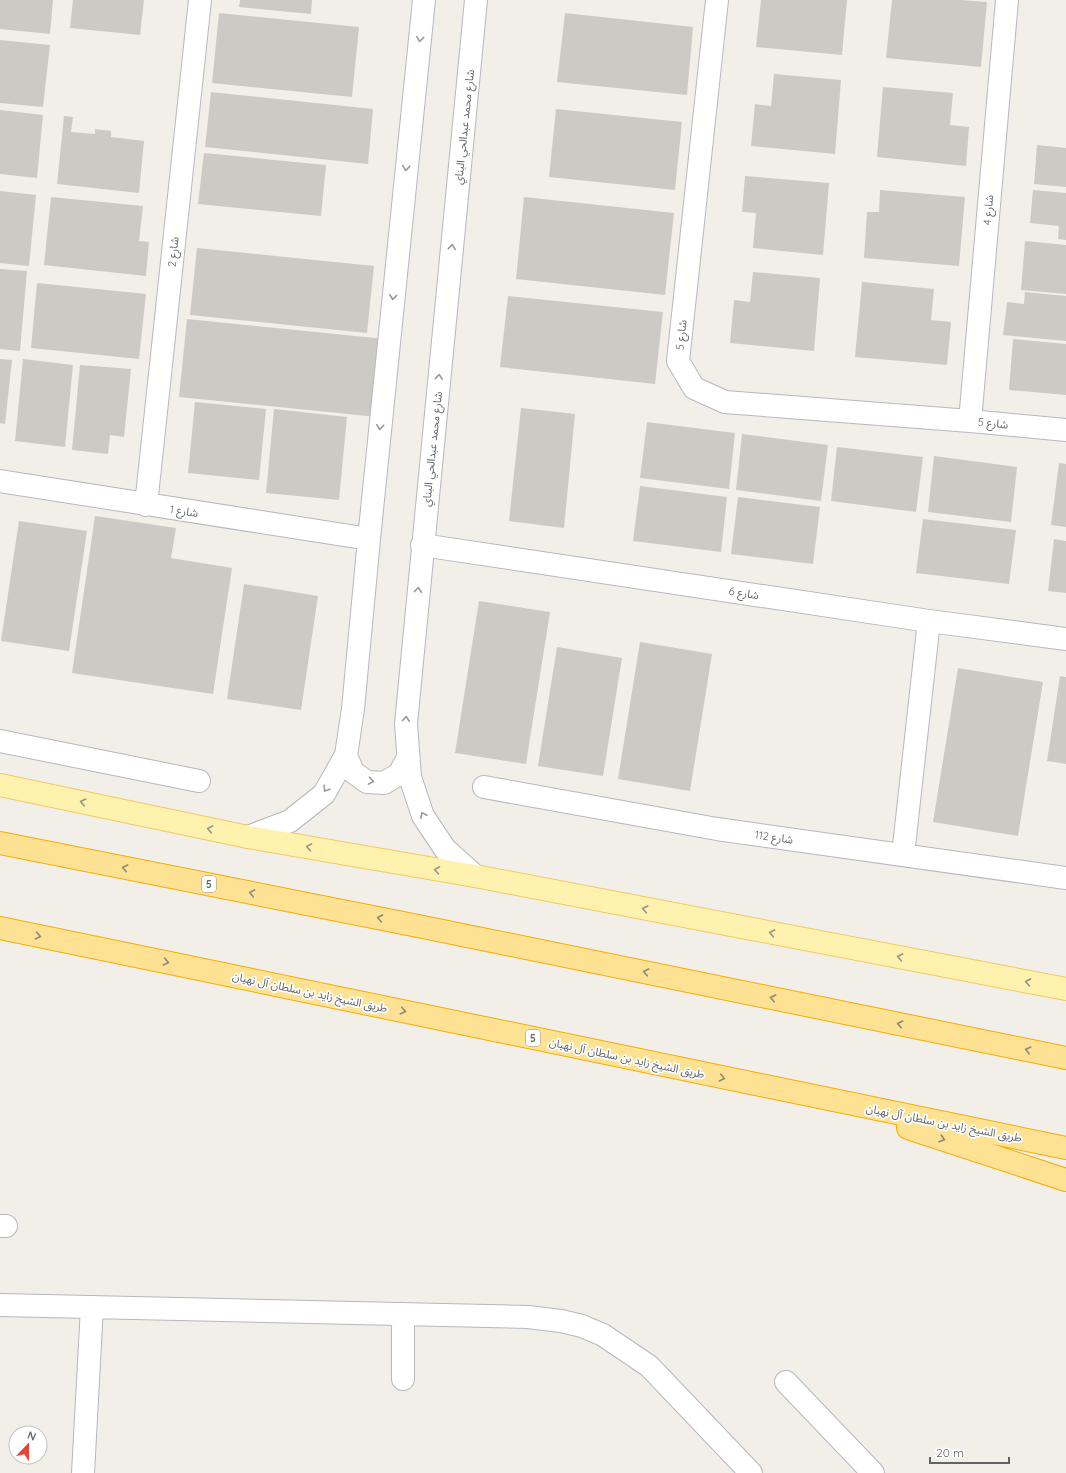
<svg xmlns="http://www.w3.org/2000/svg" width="1066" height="1473" font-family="Quicksand,'Noto Sans Arabic',sans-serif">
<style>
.building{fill:#cccac5}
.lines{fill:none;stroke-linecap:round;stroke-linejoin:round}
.minor-casing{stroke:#b5b8bc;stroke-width:24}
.major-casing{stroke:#f2c960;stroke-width:24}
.highway-casing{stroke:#f9ab00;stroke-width:24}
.minor{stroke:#fff;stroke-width:22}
.major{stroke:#fff2af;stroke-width:22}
.highway{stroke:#fde293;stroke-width:22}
.oneway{stroke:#979a9d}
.oneway2{stroke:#979581}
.oneway3{stroke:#8e8975}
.labels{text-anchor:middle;stroke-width:3.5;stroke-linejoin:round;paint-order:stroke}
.shield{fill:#fff;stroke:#8f9295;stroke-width:1}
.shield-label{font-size:10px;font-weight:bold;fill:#5f6368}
.street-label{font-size:11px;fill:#5f6368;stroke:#fff}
</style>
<rect width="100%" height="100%" fill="#f1efe8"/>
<!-- building -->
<path class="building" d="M 0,0 L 53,0 L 50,34 L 0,29 Z
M 73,0 L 144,0 L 140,35 L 70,28 Z
M 240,0 L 312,0 L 311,14 L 239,7 Z
M 761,0 L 847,0 L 842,55 L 756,47 Z
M 892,0 L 961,0 L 987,2 L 981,67 L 886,58 Z
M 219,13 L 359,27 L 352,97 L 212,83 Z
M 565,13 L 693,27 L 687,95 L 557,82 Z
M 0,40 L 50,45 L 43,107 L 0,103 Z
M 774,74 L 841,80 L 835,154 L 751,146 L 755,104 L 771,106 Z
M 883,87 L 953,93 L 950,125 L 969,127 L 966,166 L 877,157 Z
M 211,92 L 373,109 L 368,164 L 205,147 Z
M 556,109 L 682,122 L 675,190 L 549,177 Z
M 0,110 L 43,115 L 37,178 L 0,174 Z
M 64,116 L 73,117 L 71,132 L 95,134 L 95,129 L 111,131 L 111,137 L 144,141 L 139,193 L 57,184 Z
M 1037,145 L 1066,148 L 1066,187 L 1034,184 Z
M 204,153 L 326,165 L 321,216 L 198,204 Z
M 745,176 L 829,183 L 823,255 L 753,248 L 756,213 L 742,212 Z
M 880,190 L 965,197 L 959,266 L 864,258 L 867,212 L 879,212 Z
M 1033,190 L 1066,193 L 1066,240 L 1058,239 L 1059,226 L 1030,223 Z
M 0,191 L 36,195 L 29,266 L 0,263 Z
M 51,197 L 143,206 L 139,241 L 149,242 L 146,276 L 44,265 Z
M 524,197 L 674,213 L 665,295 L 516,279 Z
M 1025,241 L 1066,245 L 1066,294 L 1021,290 Z
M 197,248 L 374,266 L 367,333 L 190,315 Z
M 0,269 L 27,271 L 20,351 L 0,349 Z
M 753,272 L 820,278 L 814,351 L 730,343 L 734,300 L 750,302 Z
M 862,282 L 934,289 L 931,320 L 951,322 L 947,365 L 855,357 Z
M 37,283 L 146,294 L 139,359 L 31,348 Z
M 1025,292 L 1066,296 L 1066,341 L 1003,335 L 1007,302 L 1024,304 Z
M 508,296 L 663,312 L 655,384 L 500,367 Z
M 187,319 L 385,339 L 377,417 L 179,397 Z
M 1013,339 L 1066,344 L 1066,395 L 1009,390 Z
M 0,359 L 12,360 L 5,424 L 0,423 Z
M 23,359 L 73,365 L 65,447 L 15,441 Z
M 80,365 L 131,369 L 124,437 L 110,435 L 108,454 L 72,450 Z
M 195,402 L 266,409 L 259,480 L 188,473 Z
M 521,408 L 575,414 L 564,528 L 509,521 Z
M 274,409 L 347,417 L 339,500 L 266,493 Z
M 647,422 L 735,433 L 729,489 L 640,478 Z
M 742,434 L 828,445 L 821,501 L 736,490 Z
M 837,447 L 923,457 L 916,512 L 831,501 Z
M 934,456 L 1017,467 L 1011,522 L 928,512 Z
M 1059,463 L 1066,464 L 1066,527 L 1051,525 Z
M 640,486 L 727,497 L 721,552 L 633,541 Z
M 738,497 L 820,507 L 813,564 L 731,554 Z
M 95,516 L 176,528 L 171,558 L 232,568 L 213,694 L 72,673 Z
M 923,519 L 1016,530 L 1009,584 L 916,573 Z
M 19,521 L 87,531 L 69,651 L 1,641 Z
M 1054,539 L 1066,541 L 1066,593 L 1048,591 Z
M 244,584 L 318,596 L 301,710 L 227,699 Z
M 479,601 L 550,612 L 526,764 L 455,753 Z
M 640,642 L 712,654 L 690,791 L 618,779 Z
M 557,647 L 622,658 L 603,776 L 538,766 Z
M 958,668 L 1043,682 L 1018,836 L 933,822 Z
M 1060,676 L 1066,677 L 1066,764 L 1047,761 Z"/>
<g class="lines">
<!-- minor casing -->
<g class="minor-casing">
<path id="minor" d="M 717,0 L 678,361 L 694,388 L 725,402 L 970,421 L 1066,430
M 970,421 L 1007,0
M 0,481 L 369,539
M 146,505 L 200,0
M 422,545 L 929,621 L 1066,639
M 0,741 L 199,781
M 346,755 L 353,772 L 367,782 L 384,783 L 399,774 L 408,758
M 484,787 L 717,829 L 1066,878
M 248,837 L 290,821 L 324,794 L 346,755 L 353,709 L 369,539 L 424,0
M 903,855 L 929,621
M 475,876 L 445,849 L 423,816 L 410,777 L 406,724 L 476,0
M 0,1226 L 6,1226
M 0,1305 L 528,1317 L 561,1321 L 582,1326 L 603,1335 L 649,1366 L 751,1473
M 403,1379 L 403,1314
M 786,1382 L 873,1473
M 83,1473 L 92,1307"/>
</g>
<!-- major casing -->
<g class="major-casing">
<path id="major" d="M 0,785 L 248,837 L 475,876 L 1066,989"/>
</g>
<!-- highway casing -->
<g class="highway-casing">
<path id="highway" d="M 0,843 L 418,926 L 1066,1058
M 0,928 L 1066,1148
M 908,1128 L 1066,1180"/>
</g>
<!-- minor -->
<use href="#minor" class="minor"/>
<!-- major -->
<use href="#major" class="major"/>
<!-- highway -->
<use href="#highway" class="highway"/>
</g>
<!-- one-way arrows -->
<defs><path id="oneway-chevron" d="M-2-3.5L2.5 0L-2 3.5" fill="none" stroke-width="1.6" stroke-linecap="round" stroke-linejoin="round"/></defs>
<g class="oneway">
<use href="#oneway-chevron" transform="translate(420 39) rotate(96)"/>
<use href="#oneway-chevron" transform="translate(406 168) rotate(96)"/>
<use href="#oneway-chevron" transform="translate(452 247) rotate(-84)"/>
<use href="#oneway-chevron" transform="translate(393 297) rotate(96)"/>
<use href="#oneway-chevron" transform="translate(439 377) rotate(-84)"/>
<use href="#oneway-chevron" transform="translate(380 427) rotate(96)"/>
<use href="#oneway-chevron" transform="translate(418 590) rotate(-85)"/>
<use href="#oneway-chevron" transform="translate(406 719) rotate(-86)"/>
<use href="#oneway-chevron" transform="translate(371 781) rotate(10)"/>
<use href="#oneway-chevron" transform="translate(326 789) rotate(123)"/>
<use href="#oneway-chevron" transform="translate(423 815) rotate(-116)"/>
</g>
<g class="oneway2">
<use href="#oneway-chevron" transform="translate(83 802) rotate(-168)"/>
<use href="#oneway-chevron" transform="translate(210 829) rotate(-168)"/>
<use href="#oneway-chevron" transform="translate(309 847) rotate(-170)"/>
<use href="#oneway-chevron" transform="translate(437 870) rotate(-170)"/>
<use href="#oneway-chevron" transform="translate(645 909) rotate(-169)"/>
<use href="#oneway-chevron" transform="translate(772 933) rotate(-169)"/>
<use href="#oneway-chevron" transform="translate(900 957) rotate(-169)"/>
<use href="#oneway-chevron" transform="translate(1028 982) rotate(-169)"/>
</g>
<g class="oneway3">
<use href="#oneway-chevron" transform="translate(125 868) rotate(-169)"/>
<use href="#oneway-chevron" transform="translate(252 893) rotate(-169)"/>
<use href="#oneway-chevron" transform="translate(380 918) rotate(-169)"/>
<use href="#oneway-chevron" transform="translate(38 936) rotate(12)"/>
<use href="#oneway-chevron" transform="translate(166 962) rotate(12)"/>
<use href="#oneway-chevron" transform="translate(646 972) rotate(-168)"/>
<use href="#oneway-chevron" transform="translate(773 998) rotate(-168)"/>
<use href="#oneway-chevron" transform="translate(403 1011) rotate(12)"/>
<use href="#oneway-chevron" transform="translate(900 1024) rotate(-168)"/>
<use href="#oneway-chevron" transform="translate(1028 1050) rotate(-168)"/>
<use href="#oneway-chevron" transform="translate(722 1078) rotate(12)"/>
<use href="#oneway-chevron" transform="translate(942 1139) rotate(18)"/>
</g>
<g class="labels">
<!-- shield labels -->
<g class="shield">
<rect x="202" y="876" width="14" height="16" rx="3"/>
<rect x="526" y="1030" width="14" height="16" rx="3"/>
</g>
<g class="shield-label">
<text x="209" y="888">5</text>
<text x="533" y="1042">5</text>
</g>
<!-- street labels -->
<g class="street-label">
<text transform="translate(464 127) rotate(-84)" y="4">شارع محمد عبدالحي البناي</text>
<text transform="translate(988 210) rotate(-85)" y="4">شارع 4</text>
<text transform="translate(173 252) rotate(-84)" y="4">شارع 2</text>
<text transform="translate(681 335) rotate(-84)" y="4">شارع 5</text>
<text transform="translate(993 423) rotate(6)" y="4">شارع 5</text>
<text transform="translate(432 449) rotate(-84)" y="4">شارع محمد عبدالحي البناي</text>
<text transform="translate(184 511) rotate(9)" y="4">شارع 1</text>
<text transform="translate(744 593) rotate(9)" y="4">شارع 6</text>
<text transform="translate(774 837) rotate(8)" y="4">شارع 112</text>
<text transform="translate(310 992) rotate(12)" y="4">طريق الشيخ زايد بن سلطان آل نهيان</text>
<text transform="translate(627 1058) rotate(12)" y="4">طريق الشيخ زايد بن سلطان آل نهيان</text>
<text transform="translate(944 1123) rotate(11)" y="4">طريق الشيخ زايد بن سلطان آل نهيان</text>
</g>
</g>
<!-- north arrow -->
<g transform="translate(28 1445) rotate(22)"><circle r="19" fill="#ffffff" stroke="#bfc1c3"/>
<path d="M0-3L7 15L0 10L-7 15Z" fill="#ea4335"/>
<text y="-6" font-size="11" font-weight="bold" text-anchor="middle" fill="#5f6368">N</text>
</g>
<!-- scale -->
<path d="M930 1457v6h79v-6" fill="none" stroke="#5f6368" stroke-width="2"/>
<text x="936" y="1457" font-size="12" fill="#5f6368" stroke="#ffffff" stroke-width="3" paint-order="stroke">20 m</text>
</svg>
